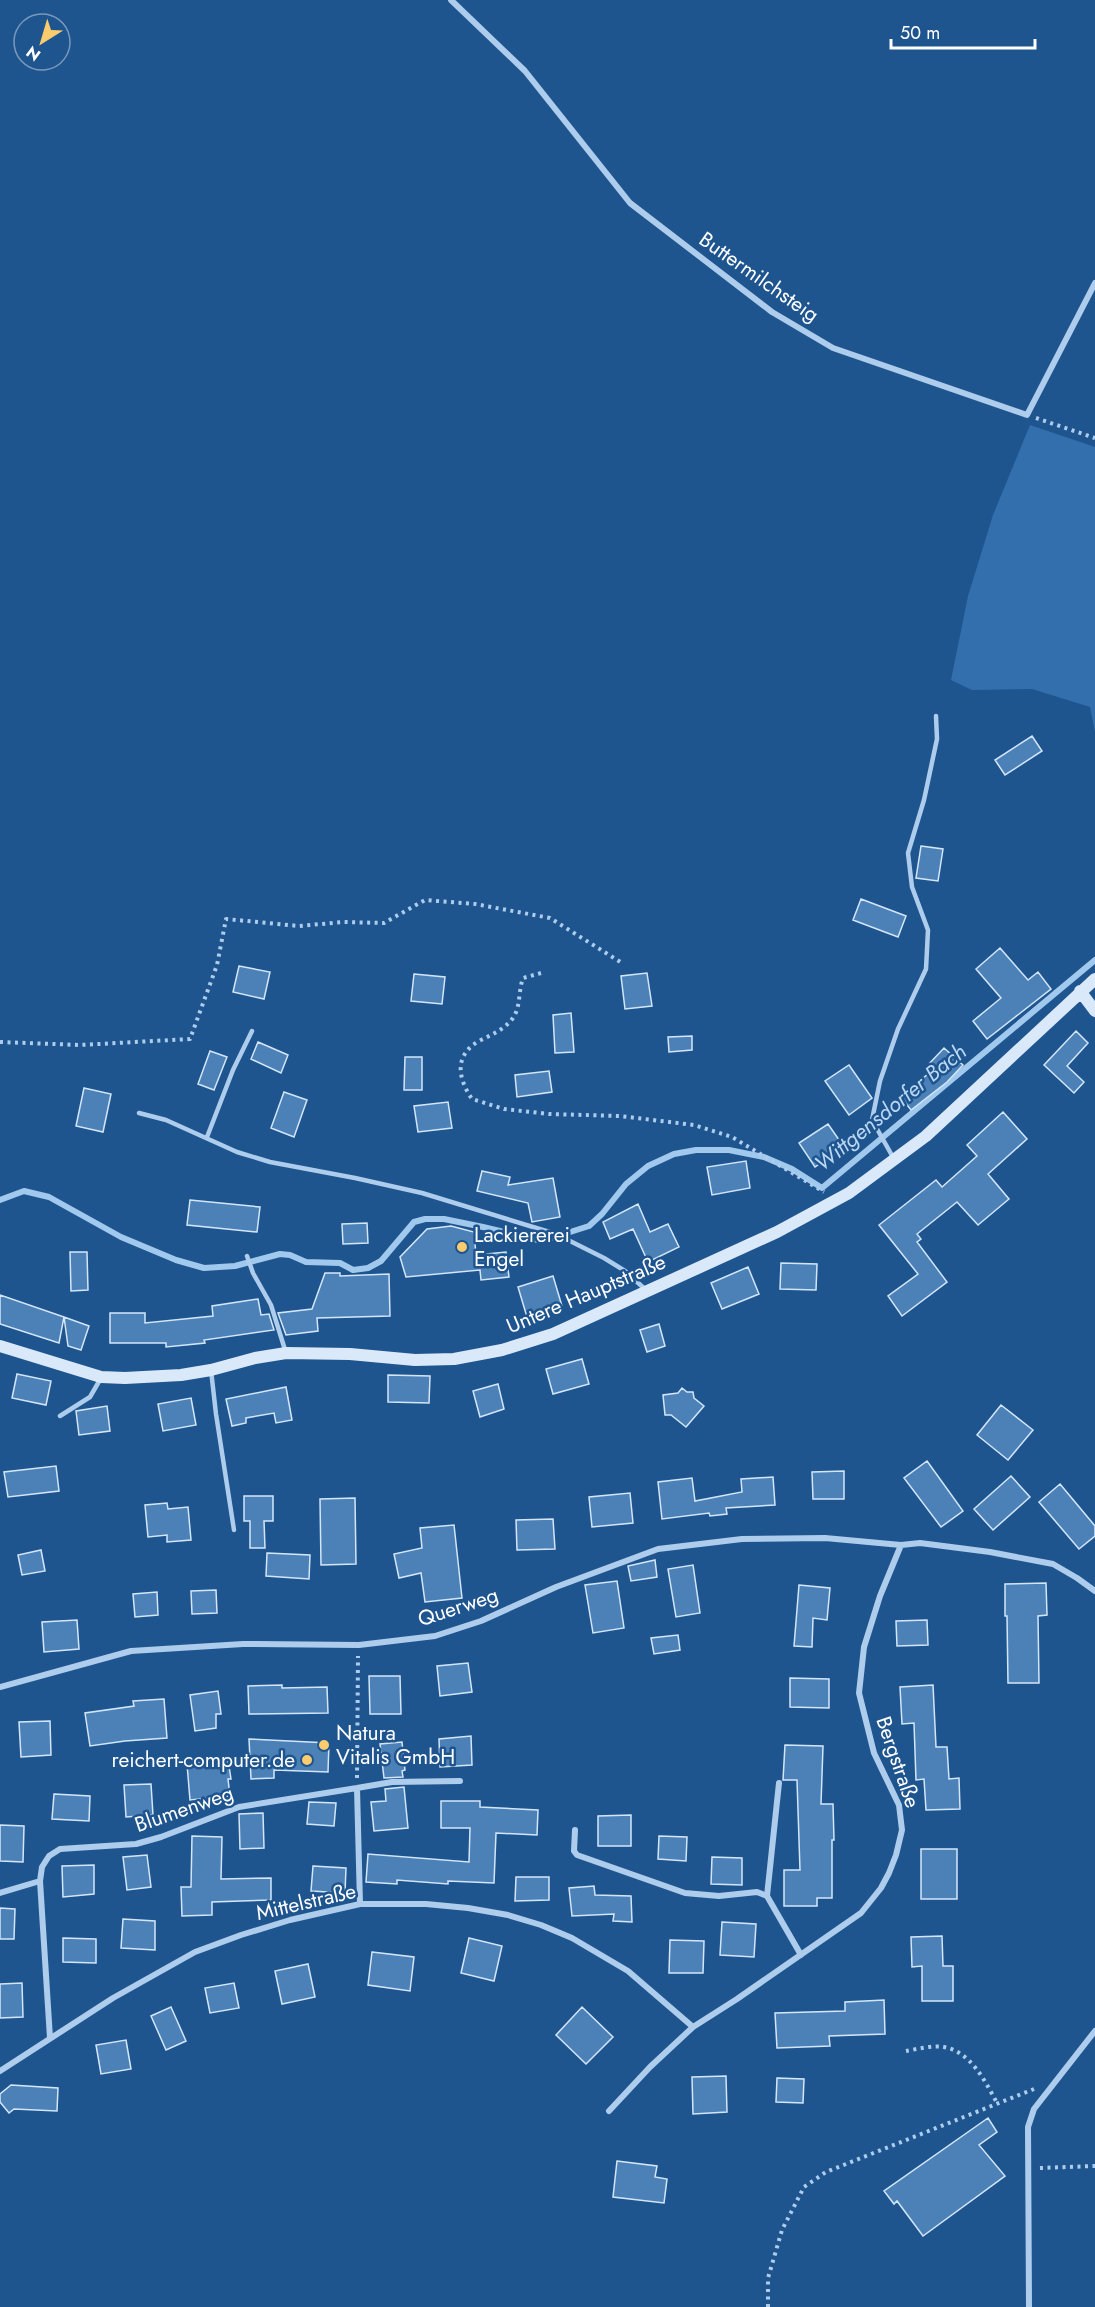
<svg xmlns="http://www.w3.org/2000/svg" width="1095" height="2307" font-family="Jost,sans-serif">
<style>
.green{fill:#326fac}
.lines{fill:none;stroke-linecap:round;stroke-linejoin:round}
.stream{stroke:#a1c9ee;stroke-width:6}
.building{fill:#4c81b8;stroke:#d3e6f9;stroke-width:1.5}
.path{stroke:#aecded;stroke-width:4;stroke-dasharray:3 4.5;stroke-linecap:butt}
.lane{stroke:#aecded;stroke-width:4.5}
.street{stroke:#aecded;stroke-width:6}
.secondary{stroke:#dae9f9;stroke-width:12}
.poi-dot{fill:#fbcc6e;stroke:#1f558f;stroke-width:2}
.labels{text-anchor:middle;stroke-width:5;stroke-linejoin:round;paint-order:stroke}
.street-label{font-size:21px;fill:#fff;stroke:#1f558f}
.poi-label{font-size:21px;fill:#fff;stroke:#1f558f;text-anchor:start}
.water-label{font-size:22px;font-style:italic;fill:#bad7f4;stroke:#1f558f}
</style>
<rect width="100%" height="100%" fill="#1f558f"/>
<!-- green -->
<path class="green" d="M 1030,425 L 1095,447 L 1095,732 L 1090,707 L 1032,689 L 972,690 L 951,680 L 968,596 L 993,515 Z"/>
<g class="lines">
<!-- stream -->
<path class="stream" d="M 0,1200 L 24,1191 L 49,1197 L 121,1237 L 176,1260 L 204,1268 L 235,1266 L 280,1254 L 290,1255 L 306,1262 L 340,1263 L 353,1270 L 368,1268 L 381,1261 L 414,1222 L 425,1219 L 444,1219 L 483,1227 L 542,1241 L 589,1226 L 602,1214 L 626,1184 L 648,1166 L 674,1154 L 696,1150 L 729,1150 L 764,1157 L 792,1169 L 822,1188 L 1095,960"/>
</g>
<!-- building -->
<path class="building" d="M 1032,736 L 1042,751 L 1005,775 L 995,760 Z
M 921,846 L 943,849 L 938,881 L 916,878 Z
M 861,899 L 906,916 L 898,937 L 853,920 Z
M 1000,948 L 1028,980 L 1038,972 L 1051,989 L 987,1039 L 973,1021 L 1001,998 L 976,969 Z
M 239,966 L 270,972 L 264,999 L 233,992 Z
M 647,973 L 652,1006 L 625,1009 L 621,976 Z
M 414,974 L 445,977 L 442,1004 L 411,1001 Z
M 571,1013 L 574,1052 L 555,1053 L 553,1015 Z
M 1076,1031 L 1088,1043 L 1067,1066 L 1084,1082 L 1074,1093 L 1044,1065 Z
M 692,1036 L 692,1050 L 669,1052 L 668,1037 Z
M 258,1042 L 288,1055 L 281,1073 L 251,1059 Z
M 944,1048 L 963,1065 L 947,1082 L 911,1110 L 900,1096 L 932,1071 L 927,1066 Z
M 210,1051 L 227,1057 L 214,1090 L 198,1084 Z
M 405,1057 L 422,1057 L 422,1090 L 404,1090 Z
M 849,1065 L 872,1098 L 849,1115 L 825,1081 Z
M 549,1071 L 552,1092 L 517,1097 L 515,1075 Z
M 84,1088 L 111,1094 L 103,1132 L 76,1126 Z
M 284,1092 L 307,1100 L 294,1137 L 271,1128 Z
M 448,1102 L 452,1128 L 418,1132 L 414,1106 Z
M 1003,1112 L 1027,1139 L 988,1174 L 1009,1199 L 978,1225 L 957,1202 L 917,1234 L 921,1239 L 917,1242 L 947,1282 L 902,1316 L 888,1296 L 918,1274 L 879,1225 L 936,1180 L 942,1187 L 977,1156 L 967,1145 Z
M 828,1124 L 844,1147 L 815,1167 L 799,1143 Z
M 746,1161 L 750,1188 L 712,1195 L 707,1167 Z
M 482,1171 L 510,1177 L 508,1185 L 553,1178 L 560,1217 L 532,1222 L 528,1203 L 477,1191 Z
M 190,1200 L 260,1207 L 257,1232 L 187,1225 Z
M 638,1204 L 650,1232 L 668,1224 L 679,1247 L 648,1262 L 633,1229 L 610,1239 L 603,1222 Z
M 367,1223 L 368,1243 L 343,1244 L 342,1224 Z
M 451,1226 L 474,1232 L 476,1255 L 506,1252 L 509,1277 L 481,1280 L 480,1270 L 406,1277 L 400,1257 L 427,1229 Z
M 70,1252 L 87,1252 L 88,1290 L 71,1291 Z
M 781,1263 L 817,1264 L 816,1290 L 780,1289 Z
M 748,1267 L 759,1294 L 722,1309 L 711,1283 Z
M 325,1273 L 340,1273 L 340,1276 L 389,1274 L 390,1316 L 317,1318 L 318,1331 L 286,1335 L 278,1313 L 312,1309 Z
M 553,1276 L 562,1306 L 527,1317 L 518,1287 Z
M 0,1295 L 64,1317 L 59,1343 L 0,1324 Z
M 258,1299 L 261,1315 L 269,1314 L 274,1330 L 204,1340 L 205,1343 L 166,1347 L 166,1343 L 110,1343 L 110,1313 L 145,1313 L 145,1323 L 213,1316 L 212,1306 Z
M 64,1317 L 89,1326 L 81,1350 L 68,1346 Z
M 659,1324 L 665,1346 L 647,1352 L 640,1330 Z
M 582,1359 L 589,1384 L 553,1394 L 546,1369 Z
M 17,1374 L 51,1381 L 46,1405 L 12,1398 Z
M 388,1375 L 430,1376 L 429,1403 L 388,1402 Z
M 498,1384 L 504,1409 L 480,1417 L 473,1391 Z
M 286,1387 L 292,1420 L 276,1423 L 274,1413 L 246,1418 L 246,1423 L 232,1426 L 226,1399 Z
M 682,1388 L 687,1392 L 693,1392 L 694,1398 L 704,1406 L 686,1427 L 671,1415 L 665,1415 L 663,1395 L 678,1393 Z
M 191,1398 L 196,1425 L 163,1431 L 158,1404 Z
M 1001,1405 L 1033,1430 L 1008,1460 L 977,1435 Z
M 107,1406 L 110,1431 L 79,1435 L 76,1411 Z
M 927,1461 L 963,1511 L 941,1527 L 904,1478 Z
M 56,1466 L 59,1491 L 8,1497 L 4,1472 Z
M 844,1471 L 844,1499 L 813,1499 L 812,1472 Z
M 1011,1476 L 1030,1497 L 993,1530 L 974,1509 Z
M 773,1477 L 775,1505 L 726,1508 L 727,1514 L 710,1516 L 709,1513 L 662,1519 L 658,1482 L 692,1478 L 695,1501 L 742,1492 L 741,1479 Z
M 1060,1484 L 1095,1526 L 1095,1536 L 1079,1549 L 1039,1502 Z
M 630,1493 L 633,1523 L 592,1527 L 589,1497 Z
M 244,1496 L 273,1496 L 273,1521 L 264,1521 L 265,1548 L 250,1548 L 250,1521 L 244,1521 Z
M 355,1498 L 356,1564 L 321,1565 L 320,1499 Z
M 167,1503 L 168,1509 L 188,1507 L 191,1540 L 167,1542 L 167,1535 L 148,1537 L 145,1505 Z
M 553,1519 L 555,1549 L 517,1550 L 516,1520 Z
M 454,1525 L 462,1598 L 425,1602 L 421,1573 L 399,1578 L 394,1554 L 422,1548 L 420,1528 Z
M 41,1550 L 45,1571 L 22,1575 L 18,1555 Z
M 267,1553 L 310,1555 L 309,1579 L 266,1576 Z
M 655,1560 L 657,1577 L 631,1581 L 628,1566 Z
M 693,1565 L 700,1613 L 676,1617 L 668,1569 Z
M 617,1581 L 624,1628 L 593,1633 L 585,1585 Z
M 1046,1583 L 1047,1615 L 1038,1616 L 1039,1683 L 1008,1683 L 1007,1616 L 1005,1616 L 1005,1584 Z
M 799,1585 L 830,1588 L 827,1620 L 813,1618 L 812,1647 L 794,1646 Z
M 216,1590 L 217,1613 L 192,1614 L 191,1591 Z
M 157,1592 L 158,1615 L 135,1617 L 133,1594 Z
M 77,1620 L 79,1649 L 44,1652 L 42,1622 Z
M 927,1620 L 928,1645 L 897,1646 L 896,1621 Z
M 678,1635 L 680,1650 L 654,1654 L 651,1638 Z
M 468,1663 L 472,1692 L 440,1696 L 437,1666 Z
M 369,1676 L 400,1676 L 401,1714 L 370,1714 Z
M 790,1678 L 829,1679 L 829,1708 L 790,1707 Z
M 282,1685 L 282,1688 L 327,1687 L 328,1713 L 249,1714 L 248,1686 Z
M 933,1685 L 936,1747 L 947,1747 L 949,1779 L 959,1778 L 960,1809 L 926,1810 L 924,1779 L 916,1780 L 914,1723 L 902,1724 L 900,1687 Z
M 218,1691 L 221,1714 L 216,1714 L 216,1728 L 195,1731 L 190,1695 Z
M 164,1699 L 167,1738 L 125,1741 L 90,1746 L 85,1713 L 134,1706 L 133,1701 Z
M 50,1721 L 51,1755 L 21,1757 L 19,1722 Z
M 471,1736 L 472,1765 L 440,1767 L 439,1739 Z
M 249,1739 L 329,1743 L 328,1772 L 274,1770 L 274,1778 L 251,1779 Z
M 402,1742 L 405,1770 L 402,1771 L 403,1777 L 384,1778 L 380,1744 Z
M 785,1745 L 823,1746 L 821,1804 L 833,1804 L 834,1840 L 832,1840 L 832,1898 L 817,1898 L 817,1906 L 784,1906 L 784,1870 L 800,1870 L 797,1780 L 783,1780 Z
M 228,1760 L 231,1779 L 228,1779 L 230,1796 L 190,1800 L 187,1764 Z
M 151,1784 L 153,1815 L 126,1817 L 124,1785 Z
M 404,1787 L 408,1828 L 374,1831 L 371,1802 L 386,1801 L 385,1789 Z
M 54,1794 L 90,1796 L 89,1821 L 52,1819 Z
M 441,1801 L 480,1801 L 480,1807 L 538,1810 L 537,1835 L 496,1833 L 494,1883 L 448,1881 L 448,1884 L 397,1880 L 397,1884 L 366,1882 L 368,1854 L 469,1862 L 470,1828 L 441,1828 Z
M 309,1802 L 336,1803 L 334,1826 L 307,1824 Z
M 263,1813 L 264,1848 L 240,1849 L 239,1814 Z
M 631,1815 L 631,1846 L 598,1846 L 598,1816 Z
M 0,1825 L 24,1826 L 23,1862 L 0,1861 Z
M 192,1836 L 222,1837 L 221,1879 L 271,1878 L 271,1900 L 212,1902 L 212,1915 L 182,1916 L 181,1887 L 191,1887 Z
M 659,1836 L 687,1837 L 686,1861 L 658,1859 Z
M 921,1849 L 957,1849 L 957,1899 L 921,1899 Z
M 147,1855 L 151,1887 L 127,1890 L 123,1857 Z
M 712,1857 L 742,1858 L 742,1885 L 711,1884 Z
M 94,1865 L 94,1894 L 63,1897 L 62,1866 Z
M 313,1866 L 346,1868 L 345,1893 L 311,1891 Z
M 516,1877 L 549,1877 L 549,1900 L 515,1901 Z
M 594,1886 L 595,1895 L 631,1896 L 632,1922 L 613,1921 L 614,1914 L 572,1916 L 569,1888 Z
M 0,1908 L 15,1909 L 14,1939 L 0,1939 Z
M 123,1919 L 155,1921 L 155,1950 L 121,1948 Z
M 722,1922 L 756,1924 L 754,1957 L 720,1955 Z
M 942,1936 L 943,1966 L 953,1966 L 953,2001 L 922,2001 L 922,1966 L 912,1967 L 911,1937 Z
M 63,1938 L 96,1939 L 96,1963 L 63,1962 Z
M 469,1938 L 502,1946 L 494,1981 L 461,1973 Z
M 670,1940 L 704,1941 L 703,1973 L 669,1973 Z
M 372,1952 L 414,1957 L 410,1991 L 368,1985 Z
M 308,1964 L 315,1997 L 282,2004 L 275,1971 Z
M 22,1983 L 23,2017 L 0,2018 L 0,1984 Z
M 234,1983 L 239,2008 L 210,2013 L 205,1988 Z
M 884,2000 L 885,2034 L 829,2036 L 830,2046 L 777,2048 L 775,2013 L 845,2011 L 845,2002 Z
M 171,2007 L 186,2041 L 166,2050 L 151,2016 Z
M 582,2007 L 613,2037 L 586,2064 L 556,2035 Z
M 126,2040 L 131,2069 L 101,2074 L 96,2045 Z
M 726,2076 L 727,2112 L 693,2114 L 692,2077 Z
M 777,2078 L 804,2079 L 803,2103 L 776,2102 Z
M 11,2085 L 58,2088 L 57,2111 L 14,2109 L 9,2113 L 0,2102 L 0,2094 Z
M 988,2118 L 997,2132 L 979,2145 L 1005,2176 L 923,2236 L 897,2201 L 894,2204 L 884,2191 Z
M 617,2161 L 657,2166 L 655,2177 L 667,2179 L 664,2203 L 613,2197 Z"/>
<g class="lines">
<!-- path -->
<path class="path" d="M 1036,418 L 1095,438
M 541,973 L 523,978 C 518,992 521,1006 513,1018 C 505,1029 493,1034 481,1040 C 454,1054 457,1077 472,1099 L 504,1109 L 549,1114 L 620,1116 L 694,1125 L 732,1137 L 824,1192
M 0,1042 L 80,1045 L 190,1039 L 217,965 L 226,919 L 299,926 L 344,922 L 384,923 L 425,900 L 475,904 L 550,918 L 622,963
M 357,1778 L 358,1656
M 906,2051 C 917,2049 933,2045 944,2047 C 971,2052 985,2081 997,2103
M 1040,2168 L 1095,2166
M 768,2307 L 768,2278 L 782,2230 L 804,2187 L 826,2172 L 1034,2089"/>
<!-- lane -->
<path class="lane" d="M 139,1113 L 166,1120 L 237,1152 L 270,1162 L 355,1178 L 422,1193 L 556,1234 L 604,1258 L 625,1271 L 646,1290
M 207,1137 L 233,1070 L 252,1031
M 894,1159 L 872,1120 L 880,1081 L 898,1029 L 926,969 L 928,930 L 912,887 L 908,853 L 924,800 L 937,739 L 936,716
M 247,1256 L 253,1273 L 271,1305 L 286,1353
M 211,1370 L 216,1414 L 234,1530
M 60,1416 L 90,1397 L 101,1378"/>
<!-- street -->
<path class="street" d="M 451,0 L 525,71 L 630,203 L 772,312 L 833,348 L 1027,415 L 1095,283
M 0,1687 L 131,1651 L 243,1644 L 359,1645 L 435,1636 L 481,1621 L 556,1587 L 658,1549 L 742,1539 L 825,1538 L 901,1545 L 920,1543 L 990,1552 L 1053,1564 L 1077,1578 L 1095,1591
M 357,1788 L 392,1782 L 460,1781
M 575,1830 L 574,1851 L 577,1855 L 685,1893 L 719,1896 L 757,1892 L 767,1896 L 801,1955
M 0,1893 L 40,1881
M 767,1896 L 779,1783
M 50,2038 L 40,1881 L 42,1867 L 49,1856 L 60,1849 L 136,1844 L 161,1837 L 239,1807 L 357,1788 L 360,1904
M 0,2071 L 113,1998 L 195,1952 L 241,1935 L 290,1920 L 360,1904 L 426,1904 L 468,1908 L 508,1915 L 541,1925 L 572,1938 L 628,1971 L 693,2027
M 609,2111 L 650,2067 L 693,2027 L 737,1999 L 861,1913 L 881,1888 L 889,1873 L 896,1855 L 902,1830 L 899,1805 L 874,1753 L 859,1693 L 864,1647 L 880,1596 L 901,1545
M 1029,2307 L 1028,2127 L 1034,2109 L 1095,2031"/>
<!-- secondary -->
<path class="secondary" d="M 1080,991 L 1095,1011
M 0,1346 L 101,1377 L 125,1378 L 181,1375 L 211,1370 L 255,1358 L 286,1353 L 350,1354 L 415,1360 L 454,1359 L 502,1350 L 553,1334 L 777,1232 L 849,1193 L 926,1136 L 1095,979"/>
</g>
<!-- markers -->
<g class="poi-dot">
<circle cx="462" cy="1247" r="6"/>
<circle cx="324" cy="1745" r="6"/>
<circle cx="307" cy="1760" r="6"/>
</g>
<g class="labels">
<!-- street labels -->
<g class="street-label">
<text transform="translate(759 277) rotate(35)" y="7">Buttermilchsteig</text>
<text transform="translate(586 1294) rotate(-23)" y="7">Untere Hauptstraße</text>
<text transform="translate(458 1607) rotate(-18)" y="7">Querweg</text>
<text transform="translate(898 1762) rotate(71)" y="7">Bergstraße</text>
<text transform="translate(184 1809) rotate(-19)" y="7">Blumenweg</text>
<text transform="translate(306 1902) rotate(-13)" y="7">Mittelstraße</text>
</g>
<!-- poi labels -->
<g class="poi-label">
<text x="474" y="1242">Lackiererei<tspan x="474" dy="24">Engel</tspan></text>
<text x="336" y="1740">Natura<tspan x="336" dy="24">Vitalis GmbH</tspan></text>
<text x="295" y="1767" text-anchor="end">reichert-computer.de</text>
</g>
<!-- water labels -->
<g class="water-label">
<text transform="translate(890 1107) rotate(-39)" y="8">Wittgensdorfer Bach</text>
</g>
</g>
<!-- north arrow -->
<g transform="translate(42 42) rotate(217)"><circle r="28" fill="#1f558f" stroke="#7999bc" stroke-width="1.5"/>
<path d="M0-4.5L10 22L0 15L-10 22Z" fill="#fbcc6e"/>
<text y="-9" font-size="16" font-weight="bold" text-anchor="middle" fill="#ffffff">N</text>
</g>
<!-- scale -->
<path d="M891 39v9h144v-9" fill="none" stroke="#ffffff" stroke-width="3"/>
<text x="900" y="39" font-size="18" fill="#ffffff" stroke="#1f558f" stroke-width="4.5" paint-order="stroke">50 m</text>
</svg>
